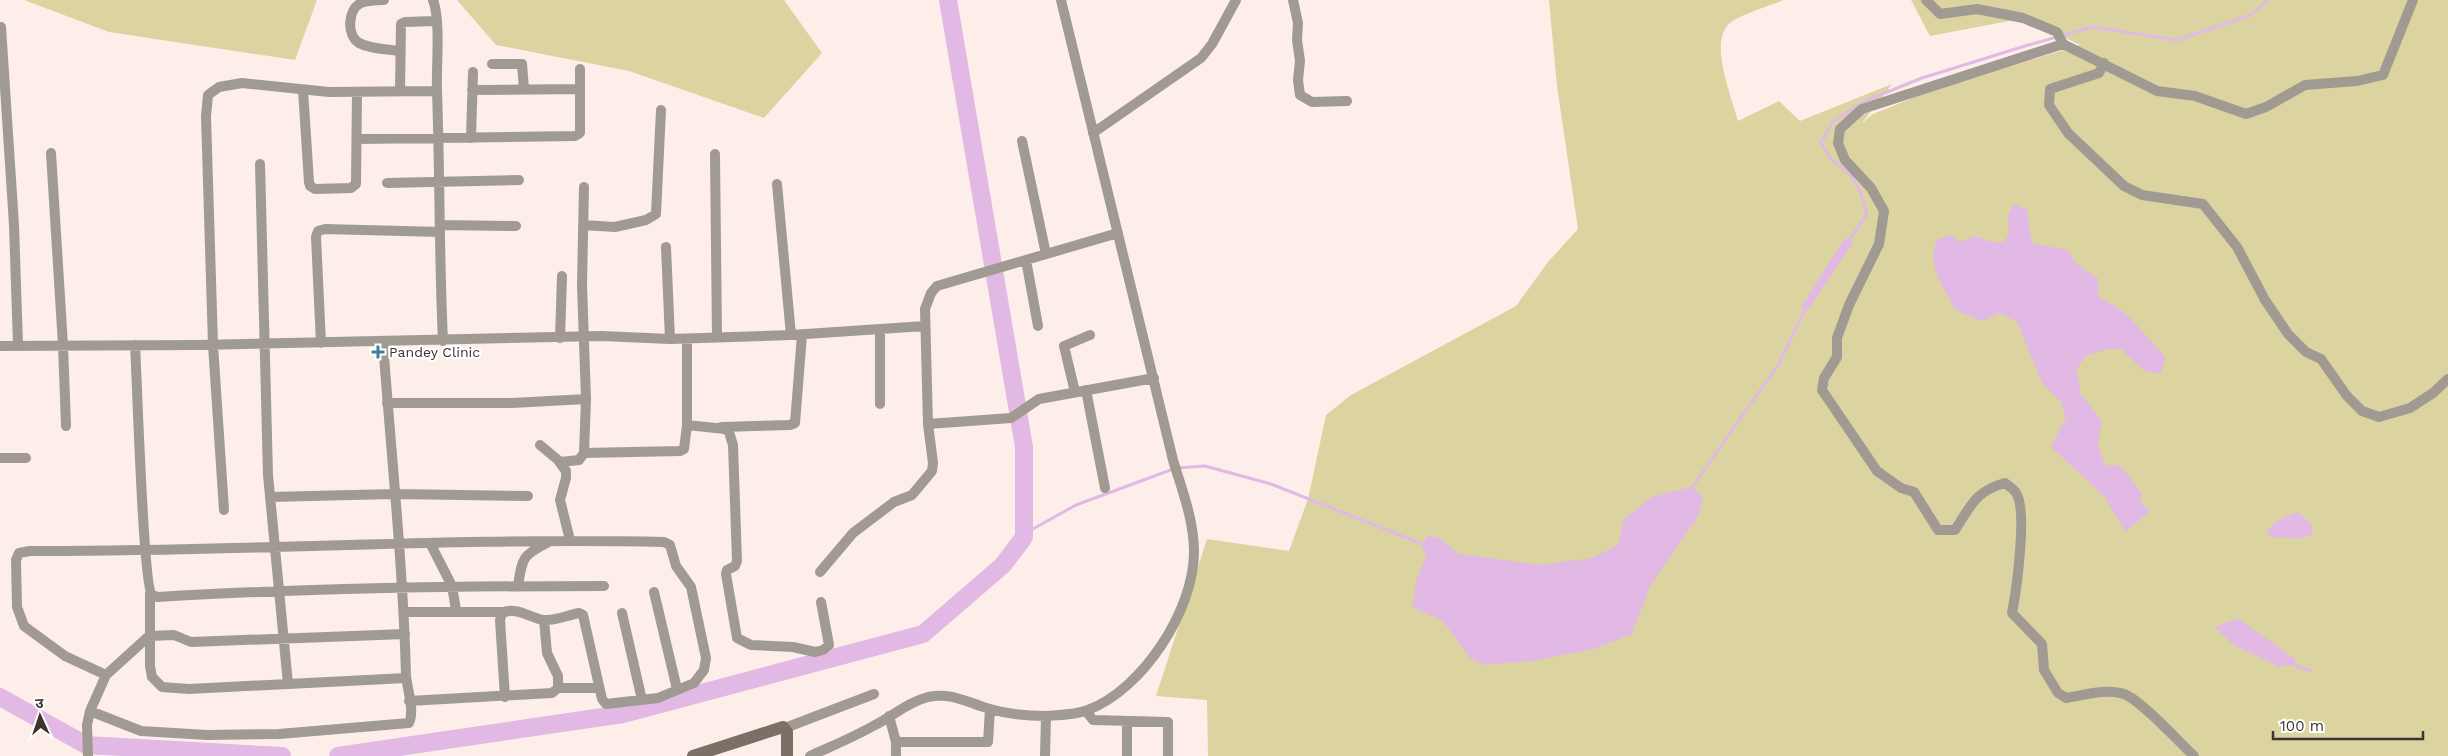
<svg xmlns="http://www.w3.org/2000/svg" width="2448" height="756" font-family="'Work Sans','Noto Sans Devanagari',sans-serif">
<style>
.green{fill:#dbd4a0}
.water{fill:#e2b8e4}
.lines{fill:none;stroke-linecap:round;stroke-linejoin:round}
.stream{stroke:#e2b8e4;stroke-width:3}
.river{stroke:#e2b8e4;stroke-width:18}
.street{stroke:#a19a93;stroke-width:10}
.secondary{stroke:#7a7066;stroke-width:12}
.poi-dot{fill:#417f95;stroke:#fff;stroke-width:2}
.labels{text-anchor:middle;stroke-width:4.5;stroke-linejoin:round;paint-order:stroke}
.poi-label{font-size:14px;fill:#3d3331;stroke:#fff;text-anchor:start}
</style>
<rect width="100%" height="100%" fill="#fdeeea"/>
<!-- green -->
<path class="green" d="M 24,0 L 317,0 L 295,60 L 109,32 Z
M 457,0 L 784,0 L 822,53 L 764,118 L 629,71 L 496,45 Z
M 1549,0 L 1784,0 C 1771,5 1740,15 1730,23 C 1708,41 1732,98 1738,121 L 1779,101 L 1800,121 L 1892,84 L 1862,123 L 1873,114 L 1928,92 L 2080,45 L 2025,18 L 1930,36 L 1911,0 L 2448,0 L 2448,756 L 1208,756 L 1207,700 L 1156,696 L 1207,539 L 1289,551 L 1308,499 L 1326,415 L 1351,395 L 1516,306 L 1548,262 L 1578,229 L 1557,86 Z"/>
<!-- water -->
<path class="water" d="M 2014,204 L 2027,210 L 2032,243 L 2067,250 L 2078,265 L 2098,278 L 2098,296 C 2107,304 2114,304 2121,310 C 2138,325 2152,341 2166,359 L 2160,374 L 2143,370 L 2121,349 L 2107,349 L 2085,356 L 2077,369 L 2080,393 L 2102,421 L 2098,444 L 2105,465 L 2121,466 L 2142,494 L 2140,503 L 2147,507 L 2149,512 L 2125,532 L 2105,497 L 2051,447 L 2066,417 L 2061,402 L 2042,383 L 2017,322 L 2000,313 L 1982,321 L 1955,310 C 1945,289 1924,262 1938,239 L 1952,235 L 1960,242 L 1975,236 L 1991,242 L 2004,242 L 2009,234 L 2008,216 Z
M 1845,238 L 1853,243 L 1809,308 L 1801,307 Z
M 1691,487 L 1703,496 L 1699,515 L 1650,586 L 1632,634 L 1594,649 L 1533,661 L 1483,665 L 1470,658 L 1443,621 L 1412,607 L 1417,578 L 1427,554 L 1421,548 L 1428,535 L 1441,539 L 1459,554 L 1540,565 L 1592,558 L 1618,545 L 1624,519 L 1652,497 Z
M 2298,512 L 2311,524 L 2313,534 L 2299,539 L 2271,537 L 2267,530 L 2278,520 Z
M 2237,618 L 2294,658 L 2296,663 L 2279,667 L 2232,644 L 2215,627 Z"/>
<g class="lines">
<!-- stream -->
<path class="stream" d="M 1848,242 L 1867,214 L 1860,191 L 1850,174 L 1832,160 L 1821,143 L 1833,121 L 1865,101 L 1922,78 L 2025,46 L 2092,27 L 2177,40 L 2251,15 L 2268,0
M 1690,490 L 1778,365 L 1807,306
M 1024,537 L 1031,530 L 1076,505 L 1176,468 L 1205,466 L 1271,484 L 1425,545
M 2290,664 L 2312,671"/>
<!-- river -->
<path class="river" d="M 0,697 L 86,745 L 282,756
M 338,756 L 623,714 L 923,634 L 1003,565 L 1024,537 L 1024,447 L 948,0"/>
<!-- street -->
<path class="street" d="M 384,0 C 377,0 368,0 361,3 C 348,9 346,35 359,43 C 370,49 387,49 400,51
M 433,0 C 441,21 436,67 437,91 C 440,174 439,258 443,341
M 1293,0 L 1298,23 L 1297,40 L 1300,61 L 1298,80 L 1300,95 L 1312,102 L 1347,101
M 1926,0 L 1940,14 L 1977,9 L 2023,18 L 2057,32 L 2063,44 L 1862,109 L 1840,129 L 1838,143 L 1845,160 L 1871,188 L 1884,211 L 1879,244 L 1849,305 L 1837,338 L 1837,357 L 1824,378 L 1822,390 L 1877,471 L 1901,488 L 1914,492 L 1938,530 L 1955,530 C 1971,506 1975,491 2005,483 C 2008,486 2014,489 2016,493 C 2028,509 2016,593 2012,613 L 2042,644 L 2044,670 L 2058,693 L 2066,698 C 2084,695 2107,688 2124,694 C 2141,700 2179,742 2194,756
M 1,27 L 14,225 L 18,345
M 2063,44 L 2157,91 L 2195,96 L 2246,114 L 2266,107 L 2305,85 L 2357,81 L 2383,75 L 2413,0
M 2104,63 L 2099,73 L 2050,89 L 2049,105 L 2068,133 L 2124,186 L 2142,195 L 2203,204 L 2237,247 L 2265,300 L 2288,334 L 2306,352 L 2321,359 L 2347,396 L 2362,411 L 2379,417 L 2410,408 L 2433,393 L 2448,379
M 492,64 L 522,64 L 524,89
M 303,90 L 309,182 L 310,186 L 315,189 L 351,188 L 356,184 L 357,92
M 472,90 L 580,89
M 400,91 L 401,24 L 405,22 L 436,21
M 1093,133 L 1201,58 L 1212,44 L 1236,0
M 471,138 L 473,72
M 357,139 L 575,136 L 580,133 L 580,69
M 1022,141 L 1046,254
M 51,153 L 63,345 L 66,426
M 715,154 L 717,337
M 260,164 L 268,475 L 288,684
M 387,183 L 519,180
M 777,184 L 791,335
M 440,225 L 516,226
M 583,225 L 615,227 L 646,220 L 656,214 L 661,110
M 1118,233 L 937,286 L 931,293 L 925,309 L 928,424 L 1011,418 L 1039,399 L 1154,378
M 666,247 L 670,339
M 1026,260 L 1038,326
M 560,338 L 562,276
M 321,343 L 316,237 L 318,231 L 325,229 L 440,232
M 135,345 C 137,376 143,585 152,595 L 158,597 C 307,588 455,586 604,586
M 0,346 L 199,345 L 602,336 L 670,339 L 791,335 L 925,326
M 1086,390 L 1105,488
M 1075,392 L 1064,346 L 1090,335
M 387,403 L 512,403 L 586,399
M 880,404 L 880,329
M 687,425 L 725,429 L 729,432 L 733,445 L 737,561 L 735,566 L 727,570 L 726,574 L 737,638 L 751,645 L 793,647 L 815,652 L 823,650 L 829,645 L 821,602
M 721,427 L 790,425 L 795,423 L 802,335
M 540,445 L 558,460 L 566,471 L 566,478 L 560,500 L 570,540
M 584,453 L 680,451 L 684,449 L 687,425 L 687,339
M 0,458 L 26,458
M 560,462 L 579,460 L 584,453 L 586,399 L 582,285 L 584,187
M 270,497 L 394,494 L 528,496
M 224,510 L 213,345 L 206,116 L 208,95 L 219,87 L 242,83 L 329,92 L 437,91
M 430,543 L 452,586 L 456,610
M 820,572 L 853,533 L 894,502 L 912,495 L 932,471 L 933,463 L 928,424
M 518,586 C 522,559 522,555 547,543
M 654,592 L 677,689
M 150,593 L 150,666 L 152,677 L 162,687 L 189,689 L 406,678
M 404,612 L 506,612
M 622,613 L 642,700
M 106,675 L 65,656 L 24,626 L 17,607 L 16,560 L 19,553 L 30,551 C 241,552 452,537 664,542 L 670,545 L 676,566 L 691,587 L 706,658 L 704,670 L 694,683 L 658,698 L 606,704 L 602,699 L 583,615 L 579,613 C 568,615 556,621 544,620 C 530,618 516,606 502,613 L 500,620 L 505,697
M 558,688 L 599,688
M 409,701 L 552,693 L 558,688 L 558,676 L 547,653 L 544,620
M 90,711 L 141,731 L 207,735 L 279,734 L 409,723 C 415,710 407,689 406,675 C 403,564 391,453 383,342
M 1086,711 L 1093,720 L 1168,722 L 1168,756
M 889,716 L 896,742 L 896,756
M 785,728 L 874,694
M 896,742 L 988,742 L 990,709
M 88,756 L 87,725 L 90,711 L 106,675 L 149,636 L 174,635 L 191,642 L 405,634
M 810,756 C 832,746 854,737 875,725 C 893,716 908,702 928,697 C 953,692 968,703 990,709 C 1007,714 1029,716 1046,716 C 1059,715 1075,715 1088,710 C 1143,689 1194,610 1194,552 C 1194,520 1182,490 1173,460 L 1061,0
M 1045,756 L 1046,716
M 1127,756 L 1127,721"/>
<!-- secondary -->
<path class="secondary" d="M 693,756 L 783,727 L 787,732 L 787,756"/>
</g>
<!-- markers -->
<path class="poi-dot" d="M375.5 344.5h5v5h5v5h-5v5h-5v-5h-5v-5h5z"/>
<g class="labels">
<!-- poi labels -->
<g class="poi-label">
<text x="389" y="357">Pandey Clinic</text>
</g>
</g>
<!-- north arrow -->
<g transform="translate(40 716) rotate(357)" stroke="#ffffff" stroke-width="4" paint-order="stroke">
<path d="M0-4L9 19L0 12L-9 19Z" fill="#3d3331"/>
<text y="-8" font-size="14" font-weight="bold" text-anchor="middle" fill="#3d3331">उ</text>
</g>
<!-- scale -->
<path d="M2273 731v8h150v-8" fill="none" stroke="#3d3331" stroke-width="2.5"/>
<text x="2280" y="731" font-size="15" fill="#3d3331" stroke="#ffffff" stroke-width="4" paint-order="stroke">100 m</text>
</svg>
